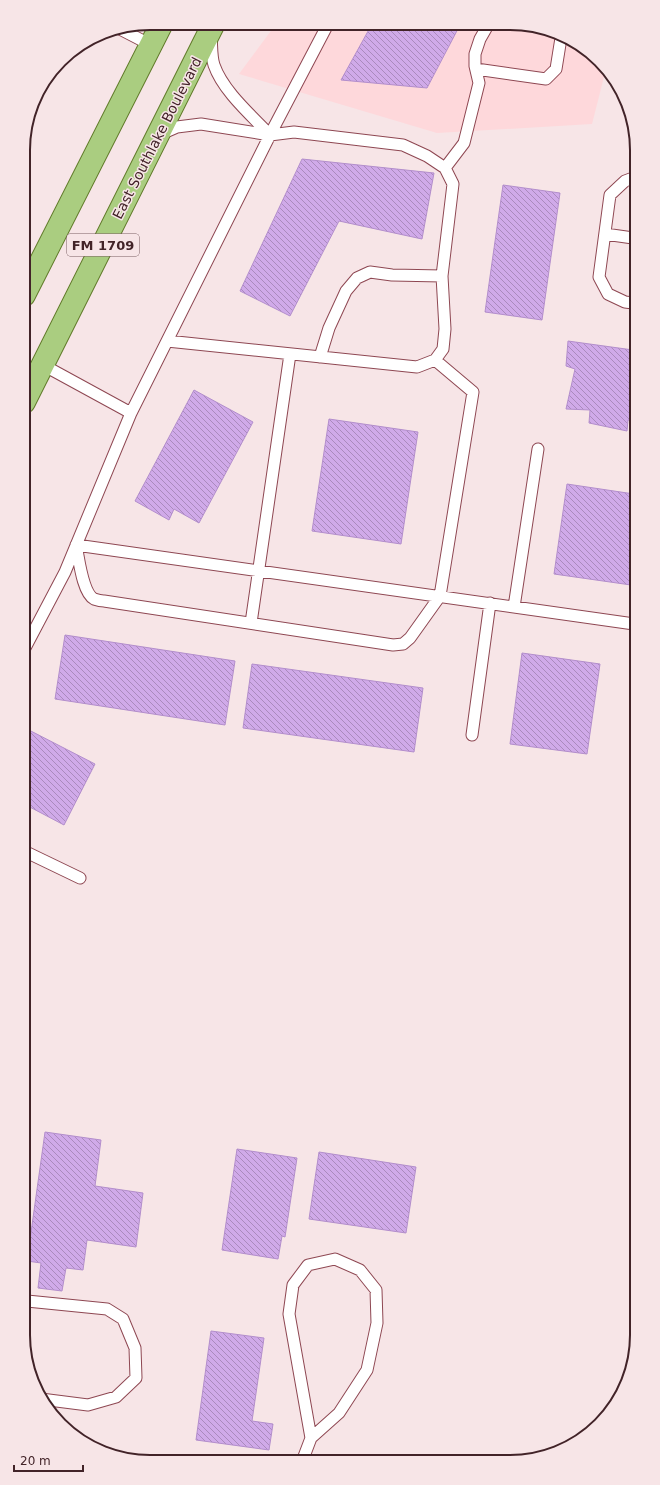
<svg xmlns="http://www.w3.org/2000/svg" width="660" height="1485" font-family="'DejaVu Sans',sans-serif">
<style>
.built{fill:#fed8db}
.building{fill:url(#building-back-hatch);stroke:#b38ecc}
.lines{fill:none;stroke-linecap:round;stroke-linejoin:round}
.service-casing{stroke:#8e4752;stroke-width:13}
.primary-casing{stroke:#617b2a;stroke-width:24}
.service{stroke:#fff;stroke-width:11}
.primary{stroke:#aacd80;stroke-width:22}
.labels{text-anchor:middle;stroke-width:3;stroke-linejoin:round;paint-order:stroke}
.shield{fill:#f7e5e7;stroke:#785d61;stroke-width:1}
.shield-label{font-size:13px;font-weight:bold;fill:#422328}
.street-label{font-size:14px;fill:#422328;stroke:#f7e5e7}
.rim{fill:none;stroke:#422328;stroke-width:2}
</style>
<defs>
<pattern id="building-back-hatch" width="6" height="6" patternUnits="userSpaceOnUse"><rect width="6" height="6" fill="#d0aae9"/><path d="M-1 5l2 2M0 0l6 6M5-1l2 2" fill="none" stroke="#aa8abd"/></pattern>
</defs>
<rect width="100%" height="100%" fill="#f7e5e7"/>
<!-- built -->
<path class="built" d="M 276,24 L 535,25 L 594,55 L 606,69 L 592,124 L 437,133 L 239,74 Z"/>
<!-- building -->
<path class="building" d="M 372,24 L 460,25 L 427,88 L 341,80 Z
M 302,159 L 434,173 L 422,239 L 339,221 L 290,316 L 240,291 Z
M 503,185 L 560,193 L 542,320 L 485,312 Z
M 568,341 L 633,350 L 634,421 L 628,420 L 627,431 L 589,423 L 590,410 L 566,409 L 575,369 L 566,366 Z
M 194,390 L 253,422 L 199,523 L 174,509 L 169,520 L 135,501 Z
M 329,419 L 418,432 L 401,544 L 312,531 Z
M 567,484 L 634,494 L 634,561 L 631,585 L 554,574 Z
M 65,635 L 235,661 L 225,725 L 55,699 Z
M 522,653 L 600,664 L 587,754 L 510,744 Z
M 252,664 L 423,688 L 414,752 L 243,728 Z
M 25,728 L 95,764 L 64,825 L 26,805 Z
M 45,1132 L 101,1140 L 95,1186 L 143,1193 L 136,1247 L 87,1240 L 83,1270 L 66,1268 L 62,1291 L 38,1288 L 41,1263 L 27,1261 Z
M 237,1149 L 297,1158 L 285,1237 L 282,1236 L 278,1259 L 222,1250 Z
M 319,1152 L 416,1167 L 406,1233 L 309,1219 Z
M 211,1331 L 264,1338 L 252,1421 L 273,1424 L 269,1450 L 196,1440 Z"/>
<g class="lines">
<!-- service casing -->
<g class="service-casing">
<path id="service" d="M 120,29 L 151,45
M 211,36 C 212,45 211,56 214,65 C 223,91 251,115 270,135
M 476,69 L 546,79 L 556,69 L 561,38
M 161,134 L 177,127 L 201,124 L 270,135 L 294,132 L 403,145 L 427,156 L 445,168 L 453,184 L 442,276 L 445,329 L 443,349 L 435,360 L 417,367 L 167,341
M 445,168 L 464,143 L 479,83 L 475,66 L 475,54 L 480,39 L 488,25
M 633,178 L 625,181 L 610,195 L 599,277 L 608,294 L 625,302 L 633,303
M 605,234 L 633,238
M 320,357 L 329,328 L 346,291 L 357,278 L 370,272 L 392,275 L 442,276
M 435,360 L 473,392 L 440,596 L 410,638 L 403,644 L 393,645 L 104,601 C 101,601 97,600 94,599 C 82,592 79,558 76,545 L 634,624
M 43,365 L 131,413
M 514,607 L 538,449
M 251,623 L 290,354
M 25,648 L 65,572 L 131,413 L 273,129 L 328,24
M 472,735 L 490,603
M 26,852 L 80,878
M 27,1301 L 107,1309 L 123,1319 L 135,1348 L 136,1378 L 116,1397 L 88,1405 L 41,1399
M 303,1459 L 311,1438 L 339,1413 L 367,1370 L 377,1323 L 376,1290 L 360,1270 L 335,1259 L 308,1265 L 293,1285 L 289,1314 L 311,1438"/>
</g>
<!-- primary casing -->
<g class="primary-casing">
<path id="primary" d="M 24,295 L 162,23
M 24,402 L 214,23"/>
</g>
<!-- service -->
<use href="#service" class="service"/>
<!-- primary -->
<use href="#primary" class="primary"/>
</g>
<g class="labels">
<!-- shield labels -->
<rect class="shield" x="67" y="234" width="72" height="22" rx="3"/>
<g class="shield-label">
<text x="103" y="250">FM 1709</text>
</g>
<!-- street labels -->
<g class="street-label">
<text transform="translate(157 138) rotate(-63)" y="5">East Southlake Boulevard</text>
</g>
</g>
<!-- crop -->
<path d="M0 0H660V1485H0ZM150 30H510A120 120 0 0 1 630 150V1335A120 120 0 0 1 510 1455H150A120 120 0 0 1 30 1335V150A120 120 0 0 1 150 30Z" fill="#f7e5e7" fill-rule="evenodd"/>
<path class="rim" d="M150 30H510A120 120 0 0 1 630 150V1335A120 120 0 0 1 510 1455H150A120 120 0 0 1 30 1335V150A120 120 0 0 1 150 30Z"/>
<!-- scale -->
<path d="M14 1465v6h69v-6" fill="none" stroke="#422328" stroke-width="2"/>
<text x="20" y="1465" font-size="12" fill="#422328" stroke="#f7e5e7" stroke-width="3" paint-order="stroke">20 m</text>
</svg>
